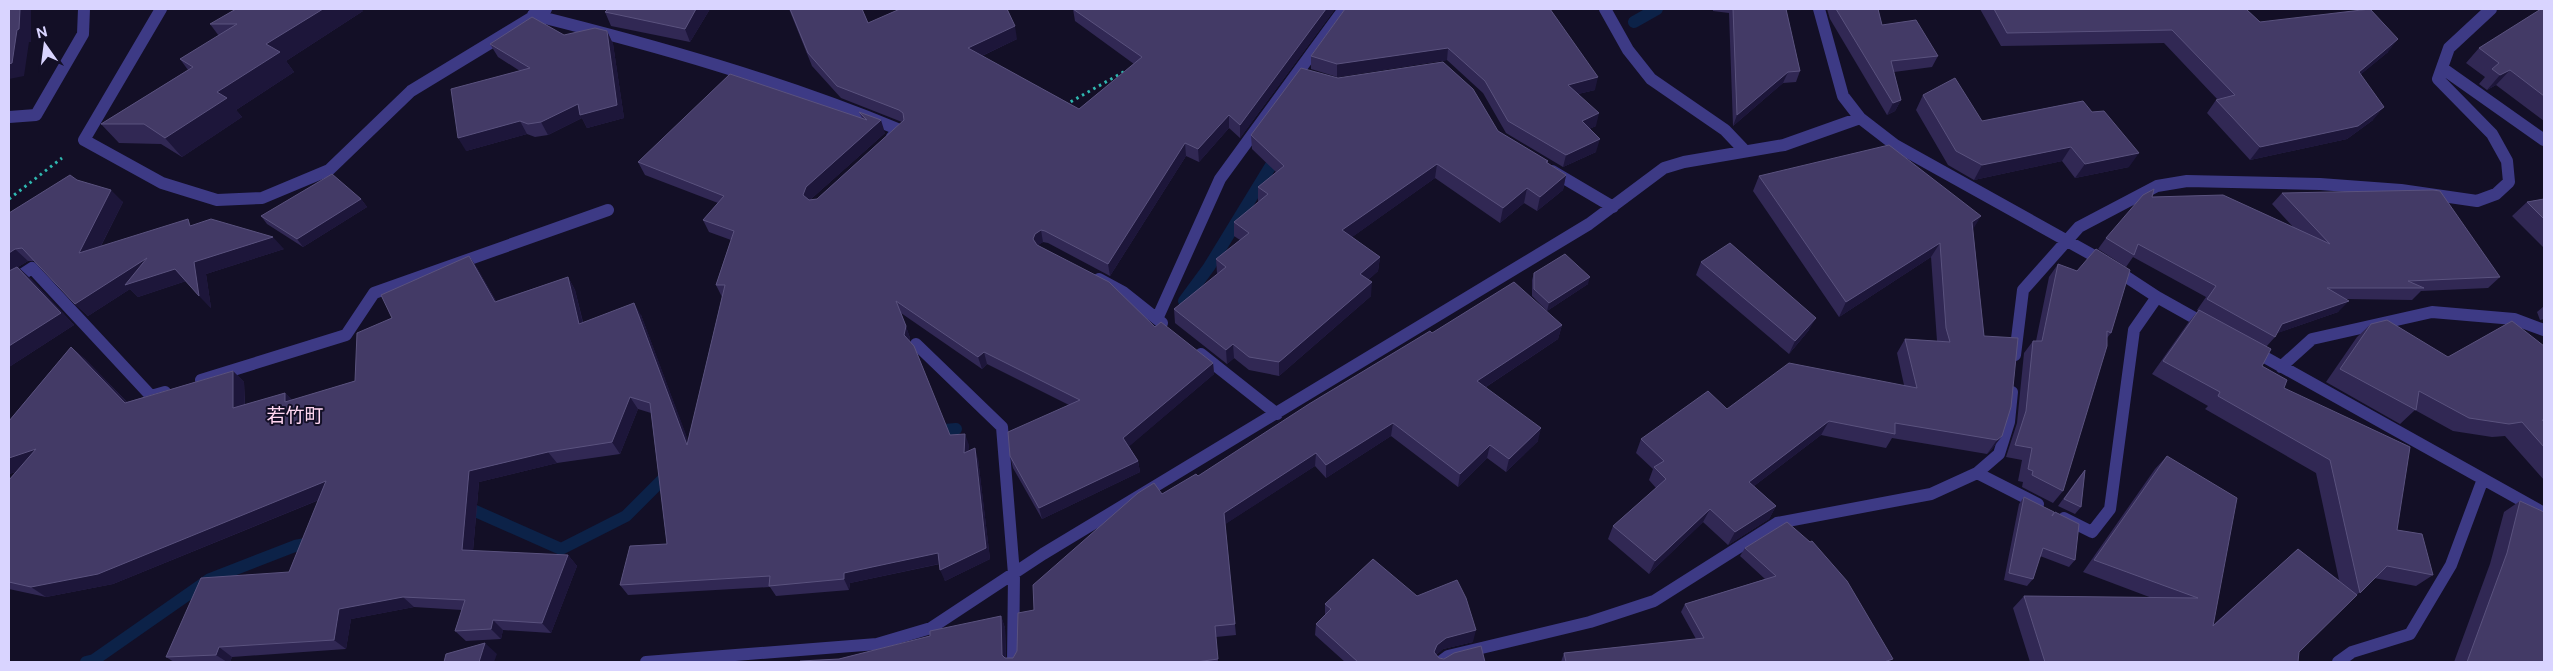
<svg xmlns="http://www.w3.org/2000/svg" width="2553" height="671" font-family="'Public Sans','Noto Sans JP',sans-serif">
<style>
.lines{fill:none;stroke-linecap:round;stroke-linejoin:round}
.stream{stroke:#0c2248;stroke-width:12}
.path{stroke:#2fb8b0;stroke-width:3;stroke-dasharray:2.5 4;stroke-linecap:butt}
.street{stroke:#3d3a85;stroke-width:12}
.wall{fill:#312854}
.shaded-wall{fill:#1d163a}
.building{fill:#433a66;stroke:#5a527e}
.labels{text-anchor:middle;stroke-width:4;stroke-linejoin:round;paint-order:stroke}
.quarter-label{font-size:19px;fill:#ffd6f0;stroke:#130f26}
</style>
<rect width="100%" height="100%" fill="#130f26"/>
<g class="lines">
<!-- stream -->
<path class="stream" d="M 1634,22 L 1657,9
M 1184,301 L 1209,267 L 1278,154
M 933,431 L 956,429
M 460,512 L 473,510 L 561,549 L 626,516 L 663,479 L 673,476
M 86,662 L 94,660 L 210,579 L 295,546 L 316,542"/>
<!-- path -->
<path class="path" d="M 1065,105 L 1127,70
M 9,199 L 62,158"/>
<!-- street -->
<path class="street" d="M 161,9 L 84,140 L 162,183 L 217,200 L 262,198 L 329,170 L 411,91 L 546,9
M 1605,9 L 1628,50 L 1651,79 L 1725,130 L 1745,151
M 1819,9 L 1843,96 L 1860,118 L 1895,145 L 2096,257 L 2157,297 L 2207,325
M 533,15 C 658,46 781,81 900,130 L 892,137
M 2442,68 L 2544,140
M 9,117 L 36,115 L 83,34 L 84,9
M 1552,171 L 1613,207
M 1099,279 L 1123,292 L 1162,323
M 9,283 L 32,268 L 151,396 L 165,392
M 1157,319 L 1220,179 L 1344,9
M 916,344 L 1002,427 L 1014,574 L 1013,662
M 2252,350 L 2544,513
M 1201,354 L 1277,414
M 2015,355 L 2023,290 L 2079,227 L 2157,186 L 2187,181 L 2320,184 L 2401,190 L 2477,201 L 2496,194 L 2509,182 L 2507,161 L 2492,134 L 2438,79 L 2449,48 L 2491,9
M 2281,367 L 2312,339 L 2432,312 L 2514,319 L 2544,330
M 201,380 L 346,335 L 374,293 L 608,210
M 1977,473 L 1999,454 L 2009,422 L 2012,392
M 2064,518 L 2092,532 L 2110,509 L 2134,330 L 2157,297
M 646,662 L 877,644 L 931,628 L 1043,554 L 1589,224 L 1664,168 L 1684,162 L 1784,145 L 1860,118
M 1440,662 L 1448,656 L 1590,622 L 1654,601 L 1777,523 L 1931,494 L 1977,473 L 2038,504
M 2338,662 L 2352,652 L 2410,634 L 2451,565 L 2483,479"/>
</g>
<!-- wall -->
<path class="wall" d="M 710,9 L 690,42 L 611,26 L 605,12 Z
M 789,9 L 862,9 L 868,23 L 1017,39 L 982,56 L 1079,109 L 1134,64 L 1075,21 L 1073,9 L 1335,9 L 1240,138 L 1229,128 L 1199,162 L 1186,156 L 1110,276 L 1048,243 L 1043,242 L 1038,245 L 1155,327 L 1213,363 L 1214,374 L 1129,446 L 1138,461 L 1140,472 L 1042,519 L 1013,468 L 1010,456 L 1069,405 L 987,364 L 982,369 L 901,313 L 910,338 L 910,341 L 950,435 L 969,445 L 968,451 L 978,459 L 990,559 L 945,581 L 940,564 L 850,583 L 849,590 L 776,596 L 770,587 L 628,595 L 620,585 L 667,544 L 651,413 L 638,409 L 620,454 L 557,463 L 479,482 L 473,551 L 568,555 L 577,566 L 551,633 L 503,630 L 501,639 L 466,641 L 455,631 L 462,610 L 414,607 L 351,619 L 346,649 L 232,657 L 230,662 L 174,662 L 166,657 L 289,572 L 319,500 L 113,584 L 46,597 L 9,589 L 9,480 L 16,472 L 9,474 L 9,421 L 71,347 L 85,359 L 127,402 L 233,371 L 244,382 L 245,405 L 285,393 L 292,400 L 355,381 L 392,318 L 469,256 L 477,268 L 496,301 L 568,277 L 575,290 L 583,322 L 641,315 L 688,441 L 722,297 L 716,285 L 731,240 L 709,232 L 703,220 L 718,203 L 645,175 L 638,162 L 862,118 L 859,112 L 885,133 L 811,199 L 810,200 L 817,199 L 902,122 L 841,98 L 812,66 Z
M 1345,9 L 1595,90 L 1578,94 L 1596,126 L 1589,129 L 1596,152 L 1563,167 L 1506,133 L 1483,93 L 1447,60 L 1337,77 L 1311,69 L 1311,56 Z
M 1713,9 L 1786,9 L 1800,71 L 1796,82 L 1783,83 L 1733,126 L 1729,13 L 1713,11 Z
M 1827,9 L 1878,9 L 1882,25 L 1938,56 L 1932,67 L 1894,72 L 1901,100 L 1895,111 L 1887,115 L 1830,19 Z
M 1980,9 L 2246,9 L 2260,22 L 2388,52 L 2361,74 L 2373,120 L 2347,139 L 2250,160 L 2207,113 L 2216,100 L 2218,100 L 2164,43 L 2001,46 Z
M 2544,9 L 2544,121 L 2496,85 L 2487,90 L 2479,84 L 2485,77 L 2466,63 L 2479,48 Z
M 363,11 L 286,61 L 294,72 L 236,110 L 242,117 L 182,157 L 161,144 L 119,143 L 101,124 L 188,70 L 180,59 L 219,36 L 210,24 Z
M 607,31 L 613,44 L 624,118 L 587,128 L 582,118 L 548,135 L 535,137 L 527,134 L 466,151 L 520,71 L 498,57 L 490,44 L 564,35 Z
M 1923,95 L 1982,121 L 2083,101 L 2129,167 L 2075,178 L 2062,161 L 1974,180 L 1948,165 L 1916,110 Z
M 1498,131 L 1548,161 L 1548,163 L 1566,175 L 1563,190 L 1537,211 L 1524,203 L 1500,223 L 1435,178 L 1352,237 L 1380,257 L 1378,271 L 1368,280 L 1371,296 L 1279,376 L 1249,370 L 1234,358 L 1227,364 L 1175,323 L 1174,309 L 1218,274 L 1217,273 L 1216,259 L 1240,240 L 1234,236 L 1234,222 L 1259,202 L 1258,201 L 1258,187 L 1276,172 L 1252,149 L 1251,135 Z
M 1759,176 L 1973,229 L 1984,336 L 2002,436 L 1992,449 L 1987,454 L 1892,438 L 1886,448 L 1821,435 L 1754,486 L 1776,506 L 1769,519 L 1728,545 L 1703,522 L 1649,574 L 1608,539 L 1613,526 L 1656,488 L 1649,480 L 1653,469 L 1636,453 L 1641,439 L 1727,409 L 1904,385 L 1897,353 L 1905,339 L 1937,341 L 1931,257 L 1839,317 L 1753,191 Z
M 77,180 L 123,202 L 101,246 L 193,225 L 284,249 L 206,274 L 211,308 L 186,281 L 138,297 L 130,289 L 88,316 L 75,304 L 34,261 L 28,261 L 18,267 L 31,279 L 74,325 L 9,367 L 9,213 Z
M 2282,193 L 2500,277 L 2488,288 L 2421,291 L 2412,300 L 2346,299 L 2338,312 L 2277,333 L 2275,337 L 2266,347 L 2262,366 L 2284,388 L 2433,575 L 2416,586 L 2374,578 L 2299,652 L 2298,662 L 2030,662 L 2013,608 L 2024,596 L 2152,598 L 2083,572 L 2155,469 L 2167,456 L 2214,624 L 2298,549 L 2339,580 L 2316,473 L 2205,409 L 2208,406 L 2152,374 L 2188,323 L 2198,311 L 2197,310 L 2206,297 L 2133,257 L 2126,267 L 2098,249 L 2106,238 L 2152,197 L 2294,228 L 2272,204 Z
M 361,199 L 367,207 L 303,247 L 267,224 L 261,216 Z
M 2544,199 L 2544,248 L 2512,216 L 2527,202 Z
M 1701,262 L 1809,330 L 1789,354 L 1696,275 Z
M 2058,264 L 2111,333 L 2107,338 L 2063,491 L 2053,503 L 2022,487 L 2023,482 L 2018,481 L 2022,460 L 2006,457 L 2017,423 L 2024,353 L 2033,341 L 2036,341 L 2049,277 Z
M 1534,273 L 1588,284 L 1547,311 L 1532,296 L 1532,280 Z
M 2544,306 L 2544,319 L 2540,320 L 2537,312 Z
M 2371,324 L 2448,357 L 2544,346 L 2544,480 L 2505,436 L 2492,437 L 2453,431 L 2415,410 L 2400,424 L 2326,382 L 2357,337 Z
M 1562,325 L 1558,339 L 1486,387 L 1538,441 L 1506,472 L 1487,458 L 1458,487 L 1391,436 L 1326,478 L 1315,466 L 1225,524 L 1236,635 L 1216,637 L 1218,662 L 799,662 L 839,659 L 930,636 L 1001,616 L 1005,628 L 1006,658 L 1013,658 L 1017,651 L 1034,610 L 1162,494 L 1198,476 L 1432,333 Z
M 2085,470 L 2081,507 L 2075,514 L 2058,506 L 2079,477 Z
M 2024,497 L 2053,515 L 2075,560 L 2069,567 L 2040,556 L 2033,579 L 2027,586 L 2004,580 L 2019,504 Z
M 2520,501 L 2544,662 L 2454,662 L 2490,564 L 2504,512 Z
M 1745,548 L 1891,662 L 1561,662 L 1564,653 L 1696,639 L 1681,612 L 1685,604 L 1765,579 L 1740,556 Z
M 1417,596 L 1473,642 L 1443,649 L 1436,655 L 1439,658 L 1485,662 L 1345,662 L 1315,635 L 1316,624 L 1325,615 L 1325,604 Z"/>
<!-- shaded-wall -->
<path class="shaded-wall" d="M 20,9 L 31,9 L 31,42 L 29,42 L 24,76 L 9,79 L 9,64 Z
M 323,9 L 362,9 L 363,11 L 286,61 L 294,72 L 236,110 L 242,117 L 182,157 L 165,138 L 217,92 L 266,44 Z
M 696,9 L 710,9 L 690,42 L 685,29 Z
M 1326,9 L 1335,9 L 1240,138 L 1240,125 Z
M 1015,26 L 1017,39 L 971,61 L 968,48 Z
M 607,31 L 613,44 L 624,118 L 587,128 L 582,118 L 548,135 L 541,122 L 578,104 Z
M 2398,39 L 2388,52 L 2349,84 L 2359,72 Z
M 1448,48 L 1447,60 L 1337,77 L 1337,64 Z
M 2510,70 L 2496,85 L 2487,90 L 2500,75 Z
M 1788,72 L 1783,83 L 1733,126 L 1737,115 Z
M 1598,77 L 1595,90 L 1565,97 L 1568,85 Z
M 1901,100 L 1895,111 L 1887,115 L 1893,103 Z
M 2384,107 L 2373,120 L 2347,139 L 2250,160 L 2260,147 Z
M 1599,113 L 1596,126 L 1578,134 L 1582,121 Z
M 1229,115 L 1229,128 L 1199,162 L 1198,149 Z
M 881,120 L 885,133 L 811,199 L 808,207 L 803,195 L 806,187 Z
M 520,121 L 527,134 L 466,151 L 458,138 Z
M 1600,139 L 1596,152 L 1563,167 L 1566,155 Z
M 1185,143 L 1186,156 L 1110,276 L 1108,264 Z
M 2071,147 L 2062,161 L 1974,180 L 1982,165 Z
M 2139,153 L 2129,167 L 2075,178 L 2085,164 Z
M 1437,164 L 1435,178 L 1341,245 L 1342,230 Z
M 1566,175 L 1563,190 L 1537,211 L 1540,197 Z
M 1527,188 L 1524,203 L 1500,223 L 1503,208 Z
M 111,190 L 123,202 L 91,265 L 79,253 Z
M 361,199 L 367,207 L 303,247 L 297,239 Z
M 1981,216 L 1972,231 L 1972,222 Z
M 1041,230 L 1043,242 L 1037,246 L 1033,239 L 1035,234 Z
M 273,237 L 284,249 L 206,274 L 211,308 L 199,296 L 194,262 Z
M 1940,243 L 1931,257 L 1839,317 L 1846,302 Z
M 15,249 L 28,261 L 18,267 L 31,279 L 74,325 L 9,367 L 9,253 Z
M 469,256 L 477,268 L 503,314 L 495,302 Z
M 1380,257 L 1378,271 L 1359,288 L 1360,274 Z
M 147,258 L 175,269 L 186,281 L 138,297 L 130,289 L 88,316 L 75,304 Z
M 568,277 L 575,290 L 586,336 L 579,324 Z
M 1590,277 L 1588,284 L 1547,311 L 1549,303 Z
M 1372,282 L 1371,296 L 1279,376 L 1279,362 Z
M 2349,301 L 2338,312 L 2272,335 L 2282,324 Z
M 634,303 L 641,315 L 694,456 L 687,445 Z
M 1816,318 L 1809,330 L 1789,354 L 1795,341 Z
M 1562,325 L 1558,339 L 1475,394 L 1477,381 Z
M 906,326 L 910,338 L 908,347 L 904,335 Z
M 1233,344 L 1234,358 L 1227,364 L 1226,350 Z
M 71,347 L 85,359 L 138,414 L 125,403 Z
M 984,352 L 987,364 L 982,369 L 978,357 Z
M 1213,363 L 1214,374 L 1125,450 L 1123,438 Z
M 233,371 L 244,382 L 245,420 L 233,408 Z
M 285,393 L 296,405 L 285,402 Z
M 630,397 L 638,409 L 620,454 L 612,442 Z
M 1829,421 L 1821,435 L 1742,495 L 1749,482 Z
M 1393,423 L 1391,436 L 1326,478 L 1326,465 Z
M 1541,428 L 1538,441 L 1506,472 L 1509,459 Z
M 965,434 L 969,445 L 967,464 L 964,453 Z
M 2002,436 L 1992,449 L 1987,454 L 1997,440 Z
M 1490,445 L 1487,458 L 1458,487 L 1460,474 Z
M 975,448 L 978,459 L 990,559 L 945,581 L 940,570 Z
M 36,449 L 50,461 L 9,474 L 9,458 Z
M 548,452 L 557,463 L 479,482 L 472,561 L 462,550 L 469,471 Z
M 1316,453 L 1315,466 L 1224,525 L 1224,513 Z
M 1138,461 L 1140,472 L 1042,519 L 1039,508 Z
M 326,481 L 338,492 L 113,584 L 46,597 L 31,587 Z
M 1776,506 L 1769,519 L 1728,545 L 1735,532 Z
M 1710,509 L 1703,522 L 1649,574 L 1655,561 Z
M 938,553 L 943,563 L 850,583 L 849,590 L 844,579 L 844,573 Z
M 568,555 L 577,566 L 551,633 L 542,623 Z
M 403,597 L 414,607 L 351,619 L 346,649 L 334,640 L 339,609 Z
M 1001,616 L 1005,628 L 1006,662 L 1002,655 Z
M 493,620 L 503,630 L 501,639 L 491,629 Z
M 1476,630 L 1473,642 L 1443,649 L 1435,656 L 1434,652 L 1437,645 L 1446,638 Z
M 485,643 L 497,654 L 494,662 L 479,662 Z
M 219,647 L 232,657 L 230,662 L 227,662 L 216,655 Z"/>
<!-- building -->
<path class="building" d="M 9,9 L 20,9 L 19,29 L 17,30 L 12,63 L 9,64 Z
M 236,9 L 323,9 L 266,44 L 280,52 L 217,92 L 227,98 L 165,138 L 144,124 L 101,124 L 193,67 L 180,59 L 237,24 L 210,24 Z
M 608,9 L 696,9 L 685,29 L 605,12 Z
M 790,9 L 862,9 L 868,23 L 900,9 L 1007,9 L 1015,26 L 968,48 L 1079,109 L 1142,57 L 1073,9 L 1326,9 L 1240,125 L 1229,115 L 1198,149 L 1185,143 L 1108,264 L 1045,231 L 1041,230 L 1035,234 L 1033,239 L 1037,245 L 1109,282 L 1155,327 L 1161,322 L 1213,363 L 1123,438 L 1138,461 L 1039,508 L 1010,456 L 1008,432 L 1080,400 L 984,352 L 978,357 L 896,301 L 906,326 L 904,335 L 914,346 L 950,435 L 965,434 L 964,453 L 975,448 L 986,548 L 940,570 L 938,553 L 844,573 L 844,579 L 769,586 L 770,576 L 620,585 L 630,546 L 667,544 L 650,403 L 630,397 L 612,442 L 548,452 L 469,471 L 462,550 L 568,555 L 542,623 L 493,620 L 491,629 L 455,631 L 465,600 L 403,597 L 339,609 L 334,640 L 219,647 L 216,655 L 166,657 L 201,578 L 289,572 L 326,481 L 98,574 L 31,587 L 9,582 L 9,480 L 36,449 L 9,458 L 9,421 L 71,347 L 125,403 L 233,371 L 233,408 L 285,393 L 285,402 L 355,381 L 357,333 L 392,318 L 381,295 L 469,256 L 495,302 L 568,277 L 579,324 L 634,303 L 687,445 L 725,285 L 716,285 L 734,231 L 703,220 L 724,196 L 638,162 L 730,74 L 867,120 L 859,112 L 881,120 L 806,187 L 803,195 L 809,200 L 817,199 L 904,120 L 903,113 L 899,110 L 837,86 L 808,53 Z
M 1345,9 L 1550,9 L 1598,77 L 1568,85 L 1599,113 L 1582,121 L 1600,139 L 1566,155 L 1508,121 L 1485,81 L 1448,48 L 1337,64 L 1311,56 Z
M 1733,9 L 1786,9 L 1800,71 L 1788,72 L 1737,115 Z
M 1836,9 L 1878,9 L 1882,25 L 1916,20 L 1938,56 L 1891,61 L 1901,100 L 1893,103 Z
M 1994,9 L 2246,9 L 2260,22 L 2370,9 L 2398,39 L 2359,72 L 2384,107 L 2358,126 L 2260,147 L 2216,100 L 2235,95 L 2172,30 L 2007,33 Z
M 2541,9 L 2544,9 L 2544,96 L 2510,70 L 2500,75 L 2492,69 L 2499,63 L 2479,48 Z
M 532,17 L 564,35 L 595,28 L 607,31 L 617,105 L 580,115 L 578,104 L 541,122 L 528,124 L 520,121 L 458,138 L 451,89 L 530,68 L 490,44 Z
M 1443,62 L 1473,89 L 1498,131 L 1548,161 L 1546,162 L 1566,175 L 1540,197 L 1527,188 L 1503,208 L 1437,164 L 1342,230 L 1380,257 L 1360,274 L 1372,282 L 1279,362 L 1249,357 L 1233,344 L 1226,350 L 1174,309 L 1226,267 L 1216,259 L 1249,233 L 1234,222 L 1268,194 L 1258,187 L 1284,166 L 1251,135 L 1301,68 L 1338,78 Z
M 1955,78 L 1982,121 L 2083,101 L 2092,112 L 2104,111 L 2139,153 L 2085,164 L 2071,147 L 1982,165 L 1956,151 L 1923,95 Z
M 1889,145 L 1981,216 L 1972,222 L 1984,336 L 2018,338 L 2011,407 L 2002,436 L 1997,440 L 1895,423 L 1895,434 L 1829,421 L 1749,482 L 1776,506 L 1735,532 L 1710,509 L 1655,561 L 1613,526 L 1666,479 L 1654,467 L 1664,461 L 1641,439 L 1708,391 L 1727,409 L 1789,363 L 1917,388 L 1905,339 L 1950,342 L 1946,328 L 1940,243 L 1846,302 L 1759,176 Z
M 332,174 L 361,199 L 297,239 L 261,216 Z
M 70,175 L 77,180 L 111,190 L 79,253 L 188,219 L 190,226 L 211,219 L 273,237 L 194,262 L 199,296 L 175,269 L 125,285 L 147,258 L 75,304 L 22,248 L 15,249 L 9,253 L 9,213 Z
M 2154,189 L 2152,197 L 2223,195 L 2330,244 L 2282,193 L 2433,190 L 2440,191 L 2500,277 L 2408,281 L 2424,288 L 2327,288 L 2349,301 L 2282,324 L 2275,337 L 2207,299 L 2216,286 L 2138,244 L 2134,255 L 2106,238 L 2143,195 Z
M 2544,199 L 2544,219 L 2527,202 Z
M 1730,243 L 1816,318 L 1795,341 L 1701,262 Z
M 2096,249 L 2130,270 L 2111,333 L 2107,331 L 2107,346 L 2063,491 L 2032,475 L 2033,471 L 2028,469 L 2032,448 L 2015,445 L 2026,411 L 2033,341 L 2042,341 L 2058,264 L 2077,271 Z
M 1565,254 L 1590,277 L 1549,303 L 1534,289 L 1534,273 Z
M 17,267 L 61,313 L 9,346 L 9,271 Z
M 1514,282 L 1562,325 L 1477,381 L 1541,428 L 1509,459 L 1490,445 L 1460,474 L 1393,423 L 1326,465 L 1316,453 L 1224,513 L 1235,624 L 1215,626 L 1218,659 L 1196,662 L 799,662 L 800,661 L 839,659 L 930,636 L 930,631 L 1001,616 L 1002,655 L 1005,658 L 1013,658 L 1017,651 L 1018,613 L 1034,610 L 1033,585 L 1138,493 L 1154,483 L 1162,494 L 1196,474 L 1198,476 L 1309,404 L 1430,331 L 1432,333 Z
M 2199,310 L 2271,349 L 2262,366 L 2287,380 L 2284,388 L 2410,447 L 2397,530 L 2422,534 L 2433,575 L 2387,566 L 2360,593 L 2330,460 L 2218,396 L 2220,392 L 2163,361 Z
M 2387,320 L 2448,357 L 2512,321 L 2544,346 L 2544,420 L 2542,420 L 2544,422 L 2544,447 L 2522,422 L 2509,424 L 2469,418 L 2419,391 L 2416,410 L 2340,369 L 2371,324 Z
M 2167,456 L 2237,498 L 2213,626 L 2298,549 L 2357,595 L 2299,652 L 2298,662 L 2045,662 L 2024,596 L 2198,598 L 2094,560 Z
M 2085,470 L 2081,507 L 2064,499 Z
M 2024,497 L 2054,512 L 2052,516 L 2055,512 L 2079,524 L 2075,560 L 2043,548 L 2033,579 L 2009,573 Z
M 2520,501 L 2544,512 L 2544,662 L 2467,662 L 2507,553 Z
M 1787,522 L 1810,542 L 1812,541 L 1847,581 L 1893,659 L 1884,662 L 1566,662 L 1564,653 L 1704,638 L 1685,604 L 1776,576 L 1745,548 Z
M 1373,559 L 1417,596 L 1457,580 L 1466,598 L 1476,630 L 1446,638 L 1437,645 L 1434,652 L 1439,658 L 1444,659 L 1454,653 L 1481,646 L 1485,662 L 1358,662 L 1316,624 L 1331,609 L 1325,604 Z
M 485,643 L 479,662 L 444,662 L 446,654 Z"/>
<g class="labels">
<!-- quarter labels -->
<g class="quarter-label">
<text x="295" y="422">若竹町</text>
</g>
</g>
<!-- border -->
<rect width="2553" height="671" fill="none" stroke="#d9d4ff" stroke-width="20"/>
<!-- north arrow -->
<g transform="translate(45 45) rotate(346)" stroke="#130f26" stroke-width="4" paint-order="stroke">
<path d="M0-4L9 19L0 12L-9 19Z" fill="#d9d4ff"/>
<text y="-8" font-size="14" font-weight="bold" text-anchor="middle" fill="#d9d4ff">N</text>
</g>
</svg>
